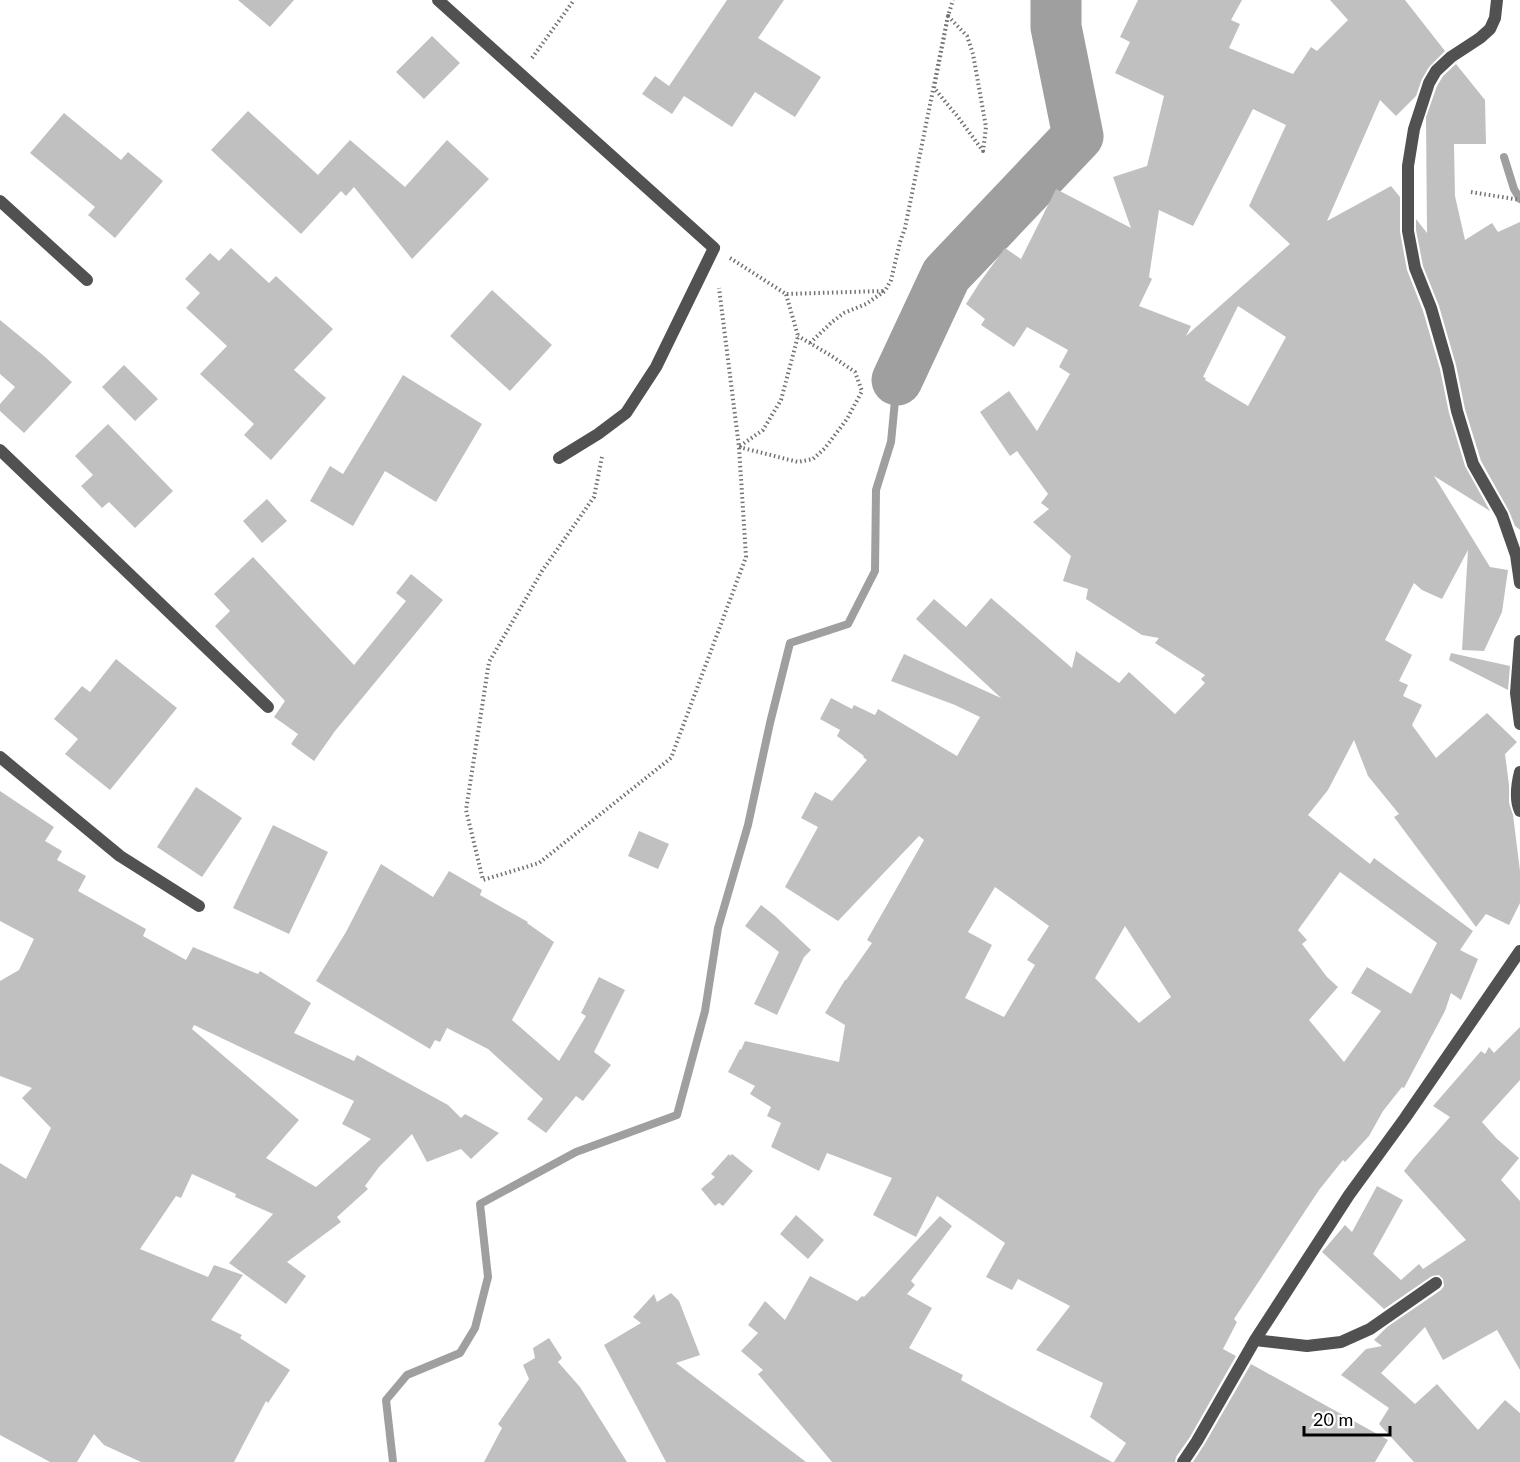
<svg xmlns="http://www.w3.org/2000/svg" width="1520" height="1462" font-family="Lato,sans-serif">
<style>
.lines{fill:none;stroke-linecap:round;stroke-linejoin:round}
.stream{stroke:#9f9f9f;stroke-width:8}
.river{stroke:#9f9f9f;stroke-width:51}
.building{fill:#c0c0c0;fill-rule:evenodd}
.path{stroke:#737373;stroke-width:4;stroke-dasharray:1.5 3;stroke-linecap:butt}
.minor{stroke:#515151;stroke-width:12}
</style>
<rect width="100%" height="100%" fill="#fff"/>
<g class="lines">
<!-- stream -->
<path class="stream" d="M 1504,157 L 1514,189 L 1520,199
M 393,1462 L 386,1400 L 407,1375 L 460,1353 L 475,1328 L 488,1277 L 480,1204 L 576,1152 L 677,1115 L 705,1011 L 718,928 L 748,825 L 770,723 L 790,643 L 848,624 L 875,571 L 876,490 L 891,442 L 897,380"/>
<!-- river -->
<path class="river" d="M 897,380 L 946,275 L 1078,136 L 1056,27 L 1056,0"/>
</g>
<!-- building -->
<path class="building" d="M 238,0 L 294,0 L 270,27 Z
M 727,0 L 784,0 L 758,38 L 821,77 L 795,117 L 755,92 L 732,127 L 684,96 L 672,114 L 642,94 L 655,76 L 669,86 Z
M 1138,0 L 1242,0 L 1231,20 L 1240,24 L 1229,48 L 1293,74 L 1311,47 L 1317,51 L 1348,20 L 1330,0 L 1405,0 L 1445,51 L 1429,67 L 1422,79 L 1416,96 L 1396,116 L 1380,100 L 1327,221 L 1391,186 L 1400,197 L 1400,232 L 1407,270 L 1423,311 L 1440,369 L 1449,413 L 1465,466 L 1490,511 L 1434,476 L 1490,567 L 1508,570 L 1502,612 L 1484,651 L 1462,650 L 1468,550 L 1442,599 L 1422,590 L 1414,583 L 1385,640 L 1412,655 L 1399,681 L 1408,685 L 1403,696 L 1422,705 L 1412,725 L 1436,758 L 1487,713 L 1517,742 L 1505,754 L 1509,785 L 1509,803 L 1513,815 L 1520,871 L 1520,903 L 1509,925 L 1486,914 L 1476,927 L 1394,817 L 1399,814 L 1368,776 L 1354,740 L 1328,790 L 1308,815 L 1370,864 L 1374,858 L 1473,931 L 1460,950 L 1478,959 L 1461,1000 L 1451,993 L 1445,1011 L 1404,1088 L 1402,1087 L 1383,1111 L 1369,1136 L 1345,1162 L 1343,1160 L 1319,1190 L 1234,1319 L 1237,1322 L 1223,1349 L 1236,1356 L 1190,1437 L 1176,1457 L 1175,1462 L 1114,1462 L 1126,1443 L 1090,1417 L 1103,1383 L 1036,1350 L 1070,1306 L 1018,1279 L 1012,1290 L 986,1277 L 1005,1243 L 937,1196 L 916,1237 L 873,1215 L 892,1178 L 827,1153 L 819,1171 L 771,1147 L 781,1123 L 767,1116 L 771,1107 L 750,1094 L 755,1086 L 728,1072 L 740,1049 L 741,1050 L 745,1041 L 839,1062 L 845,1025 L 825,1013 L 845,980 L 846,980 L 872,943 L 867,940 L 924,840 L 919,836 L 838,921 L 785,887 L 818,827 L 801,818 L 815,792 L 832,801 L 867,760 L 863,757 L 864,756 L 837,736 L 840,730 L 820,719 L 831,698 L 852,709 L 854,705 L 875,715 L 878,709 L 957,756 L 980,717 L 955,705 L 891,681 L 904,654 L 1001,698 L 916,619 L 934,599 L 966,627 L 991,598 L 1072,668 L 1076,651 L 1119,683 L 1129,672 L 1175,714 L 1205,683 L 1201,679 L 1205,675 L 1155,643 L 1159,638 L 1142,635 L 1086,599 L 1088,589 L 1063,581 L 1071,556 L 1033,522 L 1049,509 L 1041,503 L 1048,494 L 1017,451 L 1010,456 L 980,412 L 1009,391 L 1037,431 L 1070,374 L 1059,367 L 1068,350 L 1027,327 L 1014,347 L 981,325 L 985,319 L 966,304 L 980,282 L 1005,248 L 1021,259 L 1056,189 L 1131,228 L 1113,177 L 1147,166 L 1164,96 L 1115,73 L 1130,42 L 1120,37 ZM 1253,109 L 1286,125 L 1249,206 L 1290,244 L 1186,336 L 1191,326 L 1139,306 L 1152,279 L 1149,277 L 1159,210 L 1193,226 ZM 1238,306 L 1286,337 L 1248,406 L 1205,380 L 1206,378 L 1203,377 ZM 1340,872 L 1437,943 L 1411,994 L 1367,967 L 1351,993 L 1381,1011 L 1344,1062 L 1309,1020 L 1338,987 L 1327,977 L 1302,944 L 1307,940 L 1298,930 ZM 995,887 L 1049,926 L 1027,960 L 1035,965 L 1004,1017 L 965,998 L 992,945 L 968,932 ZM 1125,926 L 1171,997 L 1139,1023 L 1095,978 Z
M 432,36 L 460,63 L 424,99 L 396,72 Z
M 1456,64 L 1485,100 L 1486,144 L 1454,144 L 1455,196 L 1465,240 L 1492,223 L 1498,232 L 1520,222 L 1520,530 L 1515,526 L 1509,511 L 1481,461 L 1465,409 L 1456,365 L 1439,306 L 1423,266 L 1416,230 L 1416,219 L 1427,233 L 1426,117 L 1437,86 L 1443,76 Z
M 248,111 L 318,175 L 350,140 L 405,187 L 447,140 L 489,179 L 412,259 L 354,187 L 346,196 L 341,191 L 301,234 L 211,150 Z
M 64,113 L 121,160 L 128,152 L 163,181 L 115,238 L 88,215 L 95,207 L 30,153 Z
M 231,248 L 269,283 L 276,276 L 333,329 L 294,370 L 326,398 L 271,460 L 244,435 L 254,424 L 200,374 L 227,346 L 186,308 L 200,293 L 185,279 L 210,253 L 219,261 Z
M 492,290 L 552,345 L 510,391 L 450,336 Z
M 0,320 L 44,356 L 72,382 L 24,433 L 0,411 L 0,404 L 15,387 L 0,374 Z
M 124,365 L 158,399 L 135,421 L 102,387 Z
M 403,375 L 482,424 L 436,502 L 385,471 L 353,526 L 310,501 L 330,466 L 343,474 Z
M 108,424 L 173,491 L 135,528 L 109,502 L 102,508 L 81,486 L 93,475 L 75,456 Z
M 267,499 L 287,521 L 262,543 L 243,521 Z
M 253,557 L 354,665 L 406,601 L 396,593 L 411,574 L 443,600 L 335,731 L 314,761 L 291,744 L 298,734 L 274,717 L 285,701 L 215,626 L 230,611 L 214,594 Z
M 1451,653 L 1510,666 L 1508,690 L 1449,660 Z
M 116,659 L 177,708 L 110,790 L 65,754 L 78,739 L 54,719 L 82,686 L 90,692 Z
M 196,787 L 242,818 L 202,877 L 157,847 Z
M 0,791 L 54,827 L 45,841 L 62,851 L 57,860 L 86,876 L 78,891 L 146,929 L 143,936 L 186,960 L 193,947 L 258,974 L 260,971 L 311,1003 L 294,1033 L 354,1061 L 357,1055 L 448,1105 L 461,1118 L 465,1114 L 499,1133 L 471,1159 L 461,1149 L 427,1162 L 412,1134 L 379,1167 L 365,1186 L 368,1189 L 337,1217 L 341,1222 L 287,1262 L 306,1276 L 286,1304 L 229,1263 L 273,1214 L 235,1197 L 236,1194 L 192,1174 L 181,1198 L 176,1196 L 140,1249 L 208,1277 L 214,1265 L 243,1275 L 211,1320 L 242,1335 L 240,1338 L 290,1370 L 268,1403 L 266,1401 L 234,1462 L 141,1462 L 104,1445 L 94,1434 L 77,1462 L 50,1462 L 0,1435 L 0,1163 L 26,1179 L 51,1128 L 22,1098 L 32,1088 L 0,1076 L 0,981 L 19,970 L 34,939 L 0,921 ZM 194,1025 L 354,1101 L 342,1124 L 371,1139 L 316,1187 L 266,1158 L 299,1120 L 192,1029 Z
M 273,825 L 328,852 L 289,934 L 233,908 Z
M 639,831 L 669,844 L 658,869 L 628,856 Z
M 381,864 L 433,897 L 449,871 L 482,890 L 480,895 L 528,922 L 527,923 L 554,942 L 512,1020 L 559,1061 L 586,1016 L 581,1013 L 599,977 L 625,990 L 594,1052 L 611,1065 L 583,1101 L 576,1096 L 546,1133 L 527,1119 L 543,1099 L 488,1049 L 447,1028 L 440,1042 L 435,1040 L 430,1049 L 316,981 L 346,932 Z
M 761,905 L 775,916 L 811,950 L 804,957 L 777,1015 L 754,1004 L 779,952 L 745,926 Z
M 1520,1027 L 1520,1080 L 1482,1122 L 1497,1139 L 1519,1158 L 1501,1180 L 1520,1201 L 1520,1370 L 1497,1330 L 1443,1360 L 1425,1327 L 1381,1373 L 1415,1404 L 1437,1384 L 1478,1430 L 1505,1400 L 1520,1413 L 1520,1462 L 1414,1462 L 1379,1424 L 1389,1408 L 1341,1375 L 1366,1349 L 1382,1346 L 1374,1340 L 1387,1327 L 1441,1290 L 1444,1286 L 1443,1279 L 1439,1275 L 1432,1276 L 1384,1309 L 1322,1252 L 1345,1225 L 1352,1232 L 1377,1186 L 1403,1200 L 1373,1254 L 1401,1280 L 1419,1264 L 1423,1269 L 1466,1240 L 1404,1171 L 1413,1159 L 1450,1117 L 1433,1106 L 1481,1051 L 1485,1054 L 1489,1047 L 1494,1053 Z
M 729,1154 L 730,1156 L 732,1154 L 753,1171 L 723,1206 L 719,1203 L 715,1206 L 701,1189 L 715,1177 L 711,1174 Z
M 796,1215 L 824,1240 L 808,1259 L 780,1234 Z
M 940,1216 L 952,1226 L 911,1281 L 915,1285 L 907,1294 L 932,1308 L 909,1348 L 963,1375 L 961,1380 L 1112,1462 L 832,1462 L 758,1374 L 763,1370 L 741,1351 L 758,1333 L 748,1325 L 765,1301 L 785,1320 L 810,1276 L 857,1301 L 862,1296 L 864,1297 Z
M 671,1293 L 679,1301 L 700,1355 L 676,1363 L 806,1462 L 666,1462 L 604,1345 L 641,1323 L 633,1317 L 654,1294 L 657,1302 Z
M 549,1338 L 562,1358 L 558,1362 L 580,1387 L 627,1462 L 484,1462 L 502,1428 L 498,1424 L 529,1379 L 523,1365 L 535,1358 L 533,1348 Z
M 1251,1364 L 1388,1440 L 1375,1462 L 1193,1462 L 1204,1445 Z"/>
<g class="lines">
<!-- path -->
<path class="path" d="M 948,16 L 967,36 L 973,54 L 986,127 L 983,151 L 958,117 L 934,88 Z
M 532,58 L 574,0
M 1471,192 L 1520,200
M 730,258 L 786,294 L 883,291
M 810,343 L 832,322 L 844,313 L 866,304 L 885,291 L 891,280 L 900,242 L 905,228 L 948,16 L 953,0
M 740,446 L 763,430 L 781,400 L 798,336 L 786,294
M 739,447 L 798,462 L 813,459 L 825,448 L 847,419 L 862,391 L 855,372 L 830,355 L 798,336
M 602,457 L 594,497 L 542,571 L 489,662 L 466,810 L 483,880 L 539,863 L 671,758 L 746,557 L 739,447 L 719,288"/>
<!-- minor -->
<path class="minor" d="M 438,0 L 714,248 L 656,367 L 626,413 L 598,434 L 559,458
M 1497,0 L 1495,18 L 1490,29 L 1480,38 L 1451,57 L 1436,71 L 1429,83 L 1414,129 L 1408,166 L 1408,231 L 1415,268 L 1431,308 L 1448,367 L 1457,411 L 1473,464 L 1502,515 L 1516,555 L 1520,583
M 0,201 L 87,280
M 0,450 L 268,707
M 1520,641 L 1516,693 L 1520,724
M 0,757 L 120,856 L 199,906
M 1520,772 C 1517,784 1515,800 1520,811
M 1255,1340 L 1307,1346 L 1341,1342 L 1370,1329 L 1436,1283
M 1183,1462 L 1197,1441 L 1255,1340 L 1349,1195 L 1405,1118 L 1520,951"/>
</g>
<!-- scale -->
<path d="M1304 1426v9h86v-9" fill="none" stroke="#000000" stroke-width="3"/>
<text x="1313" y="1426" font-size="18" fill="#000000" stroke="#ffffff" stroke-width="4.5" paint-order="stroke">20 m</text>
</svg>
